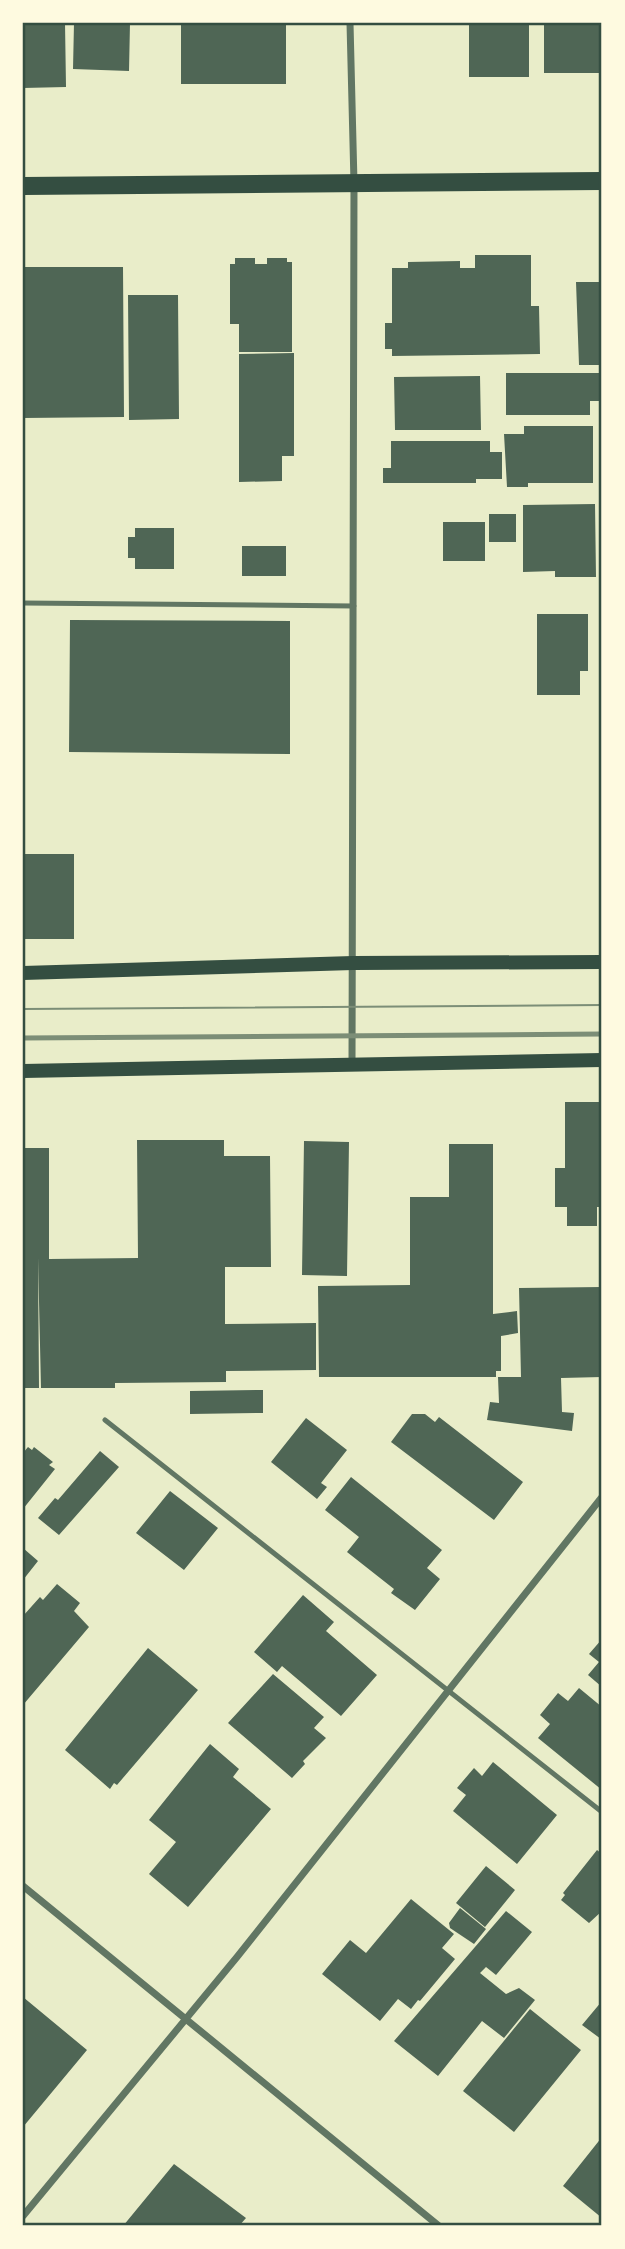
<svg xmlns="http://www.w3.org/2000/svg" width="625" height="2249" font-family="'Public Sans',sans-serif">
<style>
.building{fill:#4f6655}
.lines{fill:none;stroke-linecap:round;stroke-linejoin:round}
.service{stroke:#617663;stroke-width:5}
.minor{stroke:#617663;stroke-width:7}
.secondary{stroke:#344e41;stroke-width:14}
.primary{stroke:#344e41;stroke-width:18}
.tram{stroke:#7c8e77;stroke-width:2}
.rail{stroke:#7c8e77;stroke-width:5}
.neatline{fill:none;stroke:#344e41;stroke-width:2.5}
</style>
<rect width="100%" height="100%" fill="#e9edc9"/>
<!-- building -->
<path class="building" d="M 23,23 L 65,23 L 66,87 L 23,88 Z
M 74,23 L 130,23 L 129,71 L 73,69 Z
M 181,23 L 286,23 L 286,84 L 181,84 Z
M 469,23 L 529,23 L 529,77 L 469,77 Z
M 544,23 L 602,23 L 602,73 L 544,73 Z
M 475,255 L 531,255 L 531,306 L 539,306 L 540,354 L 392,356 L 392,349 L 385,349 L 385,323 L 392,323 L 392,268 L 408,268 L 408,262 L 460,261 L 460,268 L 475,268 Z
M 235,258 L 255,258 L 255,264 L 267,264 L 267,258 L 287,258 L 287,262 L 292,262 L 292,352 L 239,352 L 239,324 L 230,324 L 230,264 L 235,264 Z
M 23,267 L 123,267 L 124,417 L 23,418 Z
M 576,282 L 602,282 L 602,365 L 579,365 Z
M 128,295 L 178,295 L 179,419 L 129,420 Z
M 294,353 L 294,456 L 282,456 L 282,481 L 239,482 L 239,354 Z
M 506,373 L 601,373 L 601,401 L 590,401 L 590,415 L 506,415 Z
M 480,376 L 481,430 L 395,430 L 394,377 Z
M 524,426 L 593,426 L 593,483 L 528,483 L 528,487 L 507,487 L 504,434 L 524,434 Z
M 391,441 L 490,441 L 490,452 L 502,452 L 502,479 L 476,479 L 476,483 L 383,483 L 383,468 L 391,468 Z
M 595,504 L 596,577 L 555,577 L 555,571 L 523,572 L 523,505 Z
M 489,514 L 516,514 L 516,542 L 489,542 Z
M 443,522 L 485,522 L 485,561 L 443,561 Z
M 135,528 L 174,528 L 174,569 L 135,569 L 135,558 L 128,558 L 128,537 L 135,537 Z
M 242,546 L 286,546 L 286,576 L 242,576 Z
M 537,614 L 588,614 L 588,671 L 580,671 L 580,695 L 537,695 Z
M 70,620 L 290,621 L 290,754 L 69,752 Z
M 23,854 L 74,854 L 74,939 L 23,939 Z
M 565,1102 L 602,1102 L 602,1207 L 597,1207 L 597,1226 L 567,1226 L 567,1207 L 555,1207 L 555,1168 L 565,1168 Z
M 137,1140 L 224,1140 L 224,1156 L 270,1156 L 271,1267 L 225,1267 L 225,1324 L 316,1323 L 316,1370 L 226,1371 L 226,1382 L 115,1383 L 115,1388 L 41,1388 L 38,1258 L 39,1388 L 23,1388 L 23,1148 L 49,1148 L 49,1259 L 138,1258 Z
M 304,1141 L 349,1142 L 347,1276 L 302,1275 Z
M 449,1144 L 493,1144 L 493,1314 L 517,1311 L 518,1333 L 501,1336 L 501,1371 L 496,1371 L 496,1377 L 319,1377 L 318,1286 L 410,1285 L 410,1197 L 449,1197 Z
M 602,1287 L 602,1377 L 561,1378 L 562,1412 L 574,1413 L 572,1431 L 487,1420 L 490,1402 L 499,1403 L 498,1377 L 521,1377 L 519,1288 Z
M 263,1390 L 263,1413 L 190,1414 L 190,1391 Z
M 412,1414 L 425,1414 L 435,1422 L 439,1417 L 523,1482 L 494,1520 L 391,1442 Z
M 306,1418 L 347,1450 L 321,1483 L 327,1487 L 317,1499 L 271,1462 Z
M 28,1447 L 32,1450 L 34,1447 L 53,1462 L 49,1465 L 55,1469 L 23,1509 L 23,1453 Z
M 100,1451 L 119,1467 L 59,1535 L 38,1518 L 55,1498 L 58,1500 Z
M 351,1477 L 442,1550 L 427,1568 L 440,1579 L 415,1610 L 391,1593 L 394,1589 L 347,1552 L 359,1537 L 325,1510 Z
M 170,1491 L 218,1528 L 184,1570 L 136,1533 Z
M 23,1548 L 38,1561 L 23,1580 Z
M 57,1584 L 80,1603 L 74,1611 L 89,1627 L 23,1705 L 23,1616 L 40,1597 L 43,1600 Z
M 303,1595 L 334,1622 L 326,1631 L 377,1675 L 341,1716 L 282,1666 L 277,1672 L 254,1652 Z
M 602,1639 L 602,1687 L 588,1675 L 599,1662 L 589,1654 Z
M 148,1648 L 198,1690 L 117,1785 L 114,1783 L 110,1789 L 65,1750 Z
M 273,1674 L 324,1717 L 314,1728 L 326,1738 L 303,1761 L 305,1764 L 292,1778 L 228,1723 Z
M 579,1688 L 602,1707 L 602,1790 L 538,1738 L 550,1724 L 540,1715 L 558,1693 L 568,1701 Z
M 210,1744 L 239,1769 L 233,1777 L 271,1809 L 188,1907 L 149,1874 L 176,1842 L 149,1820 Z
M 493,1762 L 557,1815 L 517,1864 L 453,1811 L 466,1795 L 457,1788 L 474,1768 L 482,1776 Z
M 597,1850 L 602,1854 L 602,1911 L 589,1923 L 561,1900 L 565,1895 L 563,1893 Z
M 486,1866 L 515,1890 L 485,1927 L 456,1903 Z
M 411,1899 L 454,1934 L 442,1948 L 455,1959 L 420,2001 L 418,2000 L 411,2009 L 398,1999 L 380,2021 L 322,1974 L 350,1940 L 366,1953 Z
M 460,1908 L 486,1929 L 474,1944 L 450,1928 L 449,1923 Z
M 506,1911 L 532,1932 L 496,1975 L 486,1967 L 480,1973 L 506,1994 L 519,1988 L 535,2000 L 504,2038 L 482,2021 L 438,2076 L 394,2041 Z
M 23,1997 L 87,2050 L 23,2127 Z
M 602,2001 L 602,2037 L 601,2039 L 582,2025 Z
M 530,2009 L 581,2050 L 514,2132 L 463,2091 Z
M 602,2137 L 602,2218 L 563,2186 Z
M 174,2164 L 246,2218 L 239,2226 L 123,2226 Z"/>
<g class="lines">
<!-- service -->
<path class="service" d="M 23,603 L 354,606
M 105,1420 L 602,1812"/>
<!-- minor -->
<path class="minor" d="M 350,23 L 354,183 L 352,1067
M 23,1886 L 439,2226
M 23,2216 L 237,1957 L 602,1497"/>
<!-- secondary -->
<path class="secondary" d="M 23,973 L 353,963 L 602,962
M 23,1071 L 602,1060"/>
<!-- primary -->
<path class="primary" d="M 23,186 L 602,181"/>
<!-- tram -->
<path class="tram" d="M 23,1009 L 602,1005"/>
<!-- rail -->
<path class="rail" d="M 23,1038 L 602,1034"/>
</g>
<!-- border -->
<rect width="625" height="2249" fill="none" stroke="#fefae0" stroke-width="49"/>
<rect x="24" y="24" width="576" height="2200" class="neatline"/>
</svg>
